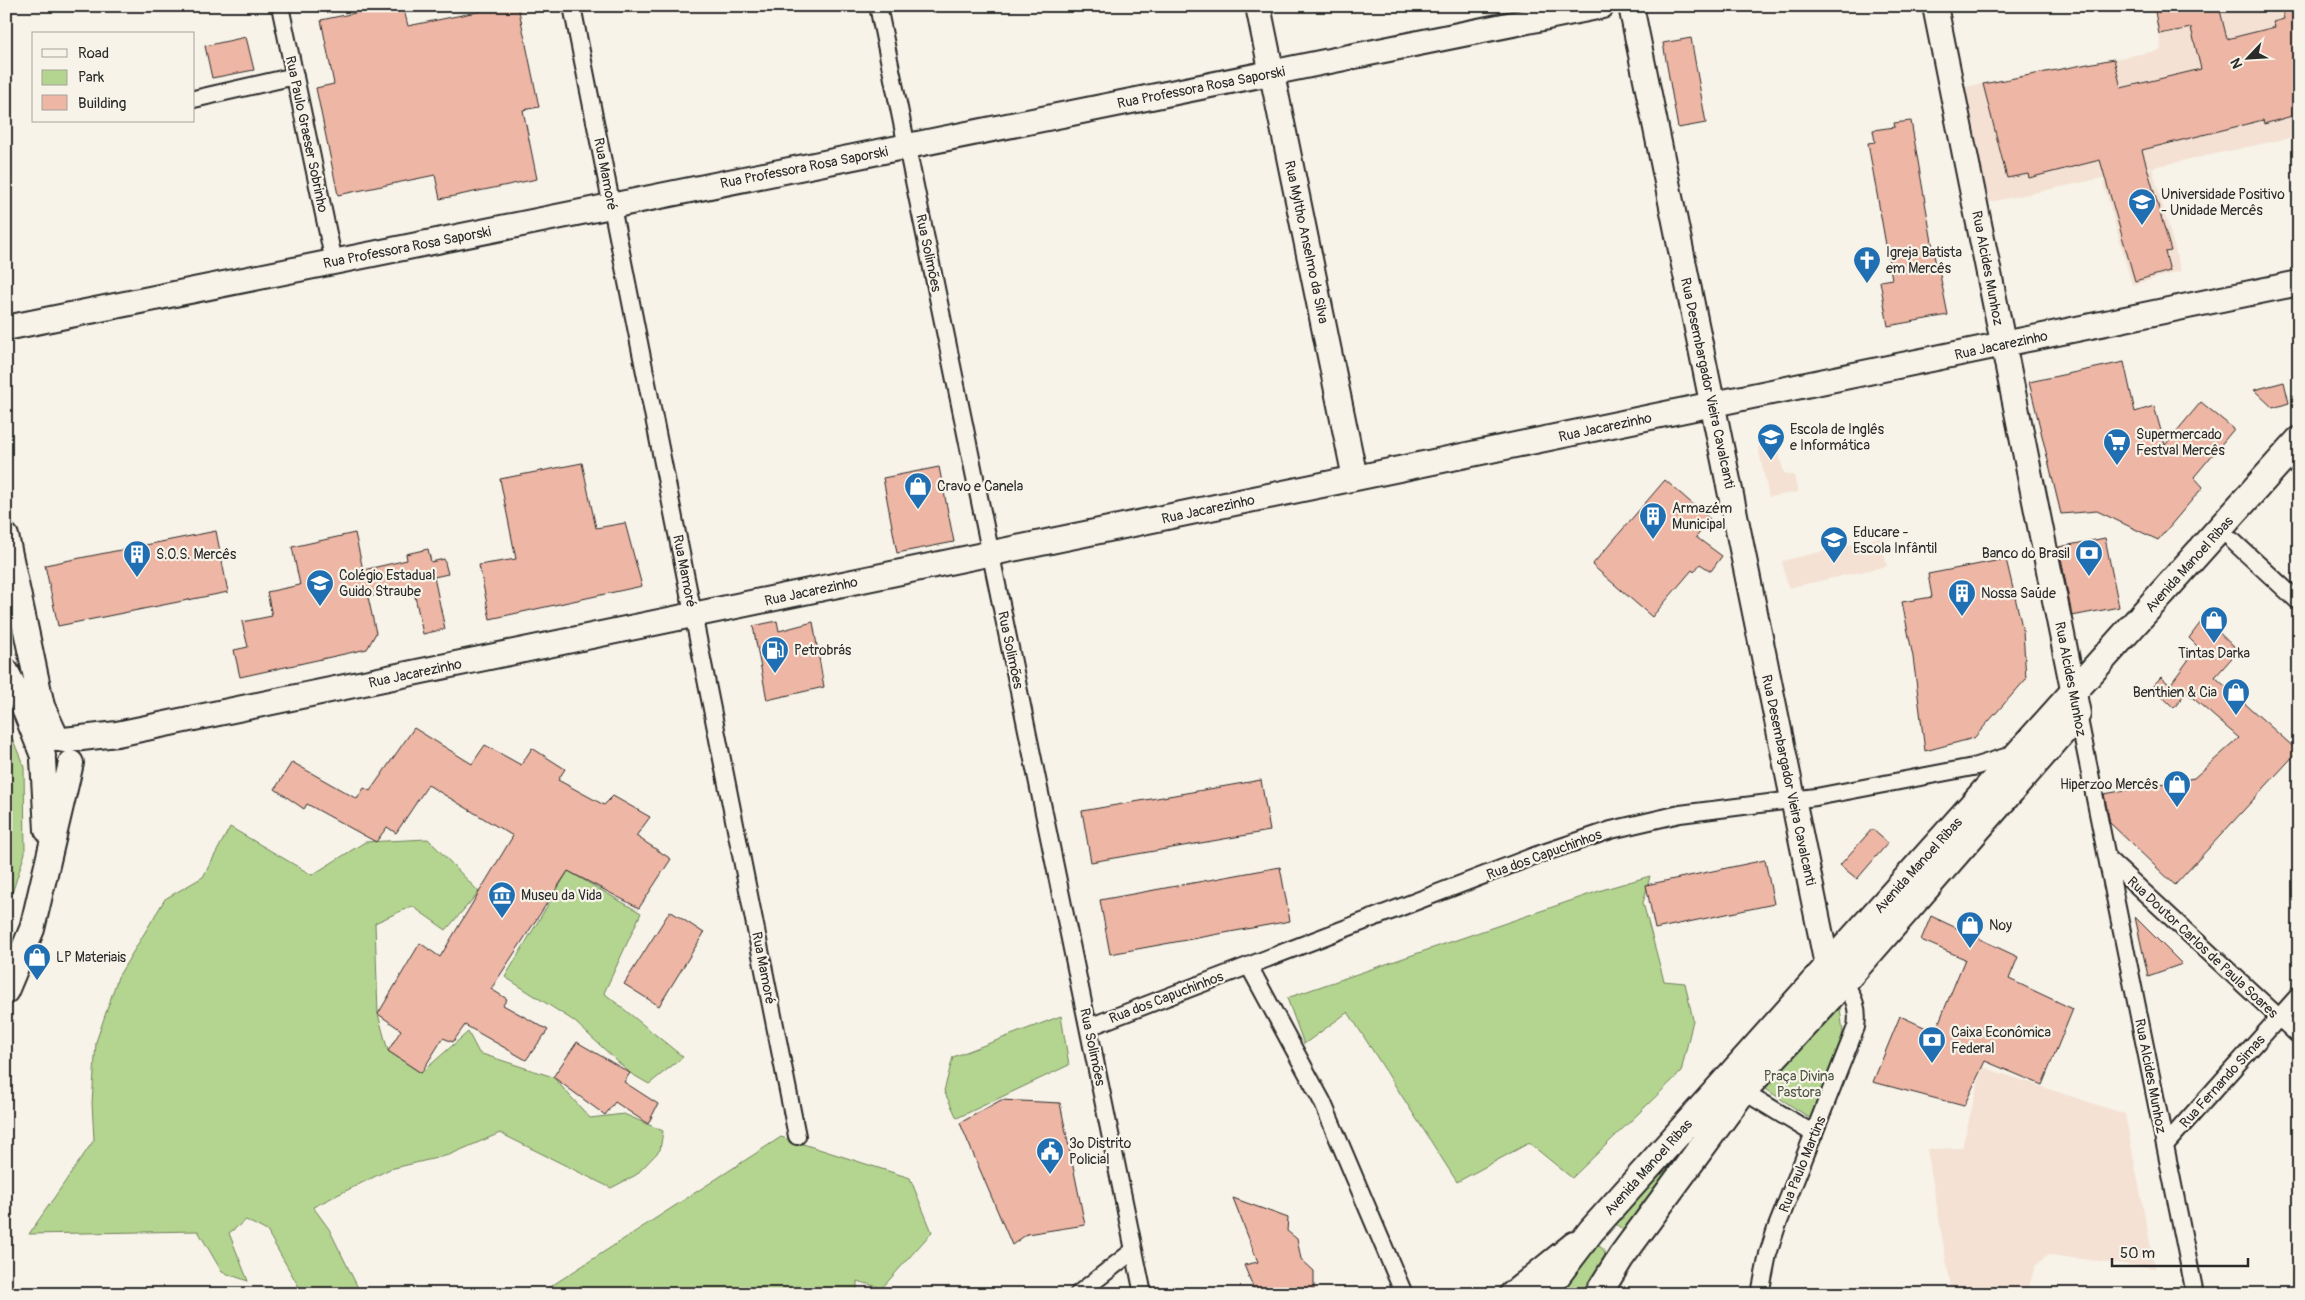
<svg xmlns="http://www.w3.org/2000/svg" width="2305" height="1300" font-family="Pangolin,sans-serif">
<style>
.built{fill:#f4e1d4}
.green{fill:#b4d58f;stroke:#70805d}
.building{fill:#eeb6a4;stroke:#2b2b2b}
.lines{fill:none;stroke-linecap:round;stroke-linejoin:round}
.street-casing{stroke:#2b2b2b;stroke-width:20}
.secondary-casing{stroke:#2b2b2b;stroke-width:28}
.primary-casing{stroke:#2b2b2b;stroke-width:30}
.street{stroke:#f7f3e8;stroke-width:16}
.secondary{stroke:#f7f3e8;stroke-width:24}
.primary{stroke:#f7f3e8;stroke-width:26}
.labels{text-anchor:middle;stroke-width:4.5;stroke-linejoin:round;paint-order:stroke}
.street-label{font-size:14px;fill:#2b2b2b;stroke:#f7f3e8}
.poi-label{font-size:14px;fill:#2b2b2b;stroke:#f7f3e8;text-anchor:start}
.park-label{font-size:14px;fill:#4d5644;stroke:#f7f3e8}
</style>
<rect width="100%" height="100%" fill="#f7f3e8"/>
<filter id="ink" filterUnits="userSpaceOnUse"><feTurbulence type="fractalNoise" baseFrequency=".02" numOctaves="2"/><feDisplacementMap in="SourceGraphic" scale="10" xChannelSelector="R" yChannelSelector="G"/><feConvolveMatrix kernelMatrix="1 2 1 2 8 2 1 2 1" color-interpolation-filters="sRGB"/></filter>
<g filter="url(#ink)">
<!-- built -->
<path class="built" d="M 2188,6 L 2299,6 L 2299,136 L 1986,203 L 1954,89 L 2161,50 L 2159,34 L 2191,28 Z
M 2152,168 L 2181,271 L 2132,285 L 2103,182 Z
M 1777,445 L 1784,473 L 1794,476 L 1798,492 L 1769,497 L 1758,447 Z
M 1881,537 L 1887,566 L 1788,588 L 1782,561 Z
M 1982,1067 L 2125,1114 L 2155,1268 L 2048,1255 L 2035,1266 L 2027,1294 L 1952,1294 L 1927,1149 L 1962,1148 Z"/>
<!-- green -->
<path class="green" d="M 6,723 L 24,767 L 25,853 L 6,912 Z
M 230,827 L 312,875 L 365,842 L 428,839 L 479,892 L 446,930 L 412,906 L 375,923 L 378,1014 L 388,1051 L 421,1073 L 468,1032 L 479,1053 L 553,1077 L 590,1118 L 624,1114 L 663,1131 L 660,1150 L 636,1175 L 611,1188 L 500,1133 L 449,1155 L 390,1169 L 313,1207 L 329,1229 L 361,1294 L 303,1294 L 267,1231 L 246,1220 L 229,1233 L 248,1281 L 222,1272 L 198,1231 L 29,1234 L 94,1140 L 92,1103 L 96,1042 L 118,977 L 165,899 L 203,877 Z
M 568,871 L 641,913 L 604,993 L 683,1057 L 649,1084 L 630,1073 L 574,1021 L 505,977 Z
M 1650,876 L 1643,903 L 1664,981 L 1685,983 L 1693,1020 L 1681,1072 L 1572,1178 L 1529,1143 L 1457,1182 L 1348,1012 L 1304,1044 L 1287,998 L 1605,889 Z
M 1840,1008 L 1843,1032 L 1841,1040 L 1810,1118 L 1764,1088 Z
M 1061,1016 L 1069,1065 L 957,1118 L 944,1091 L 953,1057 Z
M 1794,1022 L 1623,1230 L 1612,1221 Z
M 781,1137 L 910,1178 L 932,1232 L 882,1288 L 857,1281 L 857,1294 L 539,1294 Z
M 1597,1244 L 1603,1249 L 1606,1257 L 1585,1294 L 1565,1294 L 1563,1283 Z"/>
<!-- building -->
<path class="building" d="M 389,6 L 403,6 L 408,26 L 506,6 L 518,6 L 539,107 L 523,110 L 537,179 L 440,199 L 435,175 L 338,195 L 316,88 L 334,84 L 321,20 Z
M 2154,6 L 2219,6 L 2227,39 L 2275,27 L 2273,22 L 2284,19 L 2281,6 L 2299,6 L 2299,69 L 2295,70 L 2299,84 L 2299,114 L 2264,124 L 2263,120 L 2142,150 L 2171,251 L 2165,252 L 2170,271 L 2135,281 L 2100,160 L 2029,178 L 2028,174 L 2007,178 L 1983,84 L 2114,59 L 2121,88 L 2201,69 L 2191,28 L 2159,34 Z
M 246,37 L 254,70 L 212,78 L 205,46 Z
M 1691,38 L 1706,123 L 1678,128 L 1663,43 Z
M 1911,121 L 1937,271 L 1939,270 L 1948,315 L 1888,326 L 1880,281 L 1892,279 L 1868,143 L 1875,142 L 1873,130 L 1895,127 L 1894,123 Z
M 2124,362 L 2135,412 L 2154,406 L 2165,445 L 2201,402 L 2234,429 L 2194,477 L 2203,487 L 2158,540 L 2097,511 L 2061,514 L 2029,382 Z
M 2284,382 L 2289,403 L 2273,408 L 2254,390 Z
M 582,463 L 596,528 L 625,523 L 642,586 L 490,619 L 479,565 L 516,559 L 500,479 Z
M 939,467 L 954,542 L 897,553 L 883,478 Z
M 1665,480 L 1711,520 L 1696,537 L 1722,556 L 1711,571 L 1700,564 L 1694,572 L 1692,570 L 1652,617 L 1592,565 Z
M 216,531 L 228,592 L 58,626 L 45,565 Z
M 355,533 L 363,570 L 407,560 L 406,554 L 428,549 L 431,562 L 444,559 L 448,574 L 434,577 L 445,629 L 423,634 L 413,587 L 368,597 L 376,633 L 367,649 L 240,677 L 234,650 L 248,647 L 242,622 L 272,616 L 267,592 L 300,585 L 292,547 Z
M 2105,538 L 2119,607 L 2072,616 L 2059,547 Z
M 2006,559 L 2023,631 L 2026,679 L 1974,738 L 1925,751 L 1913,657 L 1902,602 L 1932,597 L 1928,574 Z
M 2204,618 L 2238,651 L 2215,677 L 2298,751 L 2175,885 L 2110,823 L 2104,794 L 2194,778 L 2239,738 L 2186,692 L 2174,708 L 2152,687 L 2161,677 L 2170,685 L 2198,647 L 2189,638 Z
M 777,621 L 779,631 L 813,622 L 824,687 L 767,700 L 753,626 Z
M 414,728 L 472,764 L 485,745 L 521,765 L 532,748 L 565,769 L 558,780 L 604,805 L 613,796 L 650,817 L 636,836 L 671,859 L 639,908 L 568,871 L 491,989 L 507,999 L 503,1005 L 548,1030 L 526,1060 L 465,1025 L 453,1042 L 443,1038 L 421,1073 L 388,1051 L 401,1030 L 378,1014 L 420,943 L 440,957 L 513,836 L 428,785 L 396,833 L 387,827 L 376,842 L 307,804 L 304,809 L 275,789 L 292,762 L 357,799 L 364,788 L 370,791 Z
M 1261,780 L 1270,831 L 1091,862 L 1082,811 Z
M 1872,829 L 1888,843 L 1857,879 L 1840,865 Z
M 1765,860 L 1774,904 L 1655,929 L 1646,885 Z
M 1280,867 L 1290,921 L 1110,954 L 1100,900 Z
M 670,911 L 704,933 L 659,1006 L 624,984 Z
M 1931,916 L 2018,957 L 2009,979 L 2073,1009 L 2042,1085 L 1985,1061 L 1964,1106 L 1873,1082 L 1900,1016 L 1935,1032 L 1965,959 L 1921,940 Z
M 2135,917 L 2182,964 L 2148,976 Z
M 577,1042 L 630,1073 L 624,1082 L 658,1104 L 648,1124 L 615,1102 L 605,1115 L 553,1077 Z
M 1001,1100 L 1060,1103 L 1085,1225 L 1027,1234 L 1012,1245 L 960,1123 Z
M 1233,1198 L 1288,1218 L 1287,1231 L 1297,1239 L 1301,1259 L 1314,1271 L 1314,1290 L 1299,1294 L 1256,1294 L 1244,1265 L 1258,1262 Z"/>
<g class="lines">
<!-- street casing -->
<g class="street-casing">
<path id="street" d="M 280,6 L 334,262
M 572,6 L 797,1136
M 878,6 L 1143,1294
M 194,99 L 295,76
M 2233,541 L 2299,602
M 2078,714 L 2195,1294
M 2107,858 L 2299,1036
M 1249,966 L 1322,1101 L 1404,1294
M 1089,1027 L 1534,856 L 1611,830 L 1680,814 L 1816,797 L 1973,767 L 2015,754
M 1743,1091 L 1814,1134
M 2165,1145 L 2299,995
M 1078,1294 L 1134,1250
M 1760,1294 L 1768,1254 L 1776,1229 L 1856,1027 C 1859,1008 1854,998 1844,982"/>
</g>
<!-- secondary casing -->
<g class="secondary-casing">
<path id="secondary" d="M 1258,6 L 1355,478
M 1631,6 L 1827,965 L 1839,977
M 1935,6 L 2078,714
M 6,328 L 1602,6
M 6,536 L 42,706 L 57,739
M 6,671 L 20,698 L 43,756
M 64,740 L 117,734 L 2299,283
M 43,760 L 47,830
M 6,991 L 32,929 L 71,763
M 1512,1294 L 1574,1244"/>
</g>
<!-- primary casing -->
<g class="primary-casing">
<path id="primary" d="M 1543,1294 L 1591,1231 L 2299,440
M 1598,1294 L 1621,1257 L 1743,1091 L 1844,982 L 2067,727"/>
</g>
<!-- street -->
<use href="#street" class="street"/>
<!-- secondary -->
<use href="#secondary" class="secondary"/>
<!-- primary -->
<use href="#primary" class="primary"/>
</g>
</g>
<!-- icons -->
<defs>
<g id="university-pin" transform="scale(1.4375)"><path d="M0 17L-7.5 6A9.5 9.5 0 1 1 7.5 6Z" fill="#1f6fb2" stroke="#f7f3e8"/><path d="M0-5L7-2L0 1L-7-2ZM-4 1L0 2.5L4 1V4Q0 6-4 4Z" fill="#fff"/></g>
<g id="church-pin" transform="scale(1.4375)"><path d="M0 17L-7.5 6A9.5 9.5 0 1 1 7.5 6Z" fill="#1f6fb2" stroke="#f7f3e8"/><path d="M-1.2-6h2.4v3.5h3.3v2.4h-3.3V6h-2.4V-.1h-3.3v-2.4h3.3Z" fill="#fff"/></g>
<g id="school-pin" transform="scale(1.4375)"><path d="M0 17L-7.5 6A9.5 9.5 0 1 1 7.5 6Z" fill="#1f6fb2" stroke="#f7f3e8"/><path d="M0-5L7-2L0 1L-7-2ZM-4 1L0 2.5L4 1V4Q0 6-4 4Z" fill="#fff"/></g>
<g id="supermarket-pin" transform="scale(1.4375)"><path d="M0 17L-7.5 6A9.5 9.5 0 1 1 7.5 6Z" fill="#1f6fb2" stroke="#f7f3e8"/><path d="M-6-5.5h2.5l.6 2H6L4.5 2H-2.5L-4.4-4H-6ZM-1.5 3.2a1.3 1.3 0 1 0 .1 0ZM3 3.2a1.3 1.3 0 1 0 .1 0Z" fill="#fff"/></g>
<g id="shop-pin" transform="scale(1.4375)"><path d="M0 17L-7.5 6A9.5 9.5 0 1 1 7.5 6Z" fill="#1f6fb2" stroke="#f7f3e8"/><path d="M-5-2.5h2.3a2.7 3.5 0 0 1 5.4 0H5L5.5 6h-11ZM-1.5-2.5h3a1.5 2.3 0 0 0-3 0Z" fill="#fff"/></g>
<g id="building-pin" transform="scale(1.4375)"><path d="M0 17L-7.5 6A9.5 9.5 0 1 1 7.5 6Z" fill="#1f6fb2" stroke="#f7f3e8"/><path d="M-4-6H4V6H1V3H-1V6H-4ZM-2.5-4.3h1.7v1.8h-1.7ZM.8-4.3h1.7v1.8H.8ZM-2.5-1h1.7V.8h-1.7ZM.8-1h1.7V.8H.8Z" fill="#fff"/></g>
<g id="bank-pin" transform="scale(1.4375)"><path d="M0 17L-7.5 6A9.5 9.5 0 1 1 7.5 6Z" fill="#1f6fb2" stroke="#f7f3e8"/><path d="M-6-4H6V4H-6ZM0-2.3a2.3 2.3 0 1 0 0 4.6a2.3 2.3 0 1 0 0-4.6Z" fill="#fff"/></g>
<g id="fuel-pin" transform="scale(1.4375)"><path d="M0 17L-7.5 6A9.5 9.5 0 1 1 7.5 6Z" fill="#1f6fb2" stroke="#f7f3e8"/><path d="M-5.5-6h7V0h2V4h1.3V-2.5L3-4.5l.8-.8L6-3V5H2.5V1h-1V6h-7ZM-4.2-4.7v3.2H.2V-4.7Z" fill="#fff"/></g>
<g id="museum-pin" transform="scale(1.4375)"><path d="M0 17L-7.5 6A9.5 9.5 0 1 1 7.5 6Z" fill="#1f6fb2" stroke="#f7f3e8"/><path d="M0-6L6-3V-2H-6V-3ZM-5-1h2V3h-2ZM-1-1h2V3h-2ZM3-1h2V3H3ZM-6 4H6V6H-6Z" fill="#fff"/></g>
<g id="civic-pin" transform="scale(1.4375)"><path d="M0 17L-7.5 6A9.5 9.5 0 1 1 7.5 6Z" fill="#1f6fb2" stroke="#f7f3e8"/><path d="M-.6-6.5H3V-4.5H.6V-3L4-1V1h2V6H-6V1h2V-1L-.6-3ZM-1.2 2.5V6h2.4V2.5Z" fill="#fff"/></g>
</defs>
<g fill-rule="evenodd">
<use href="#university-pin" x="2142" y="202"/>
<use href="#church-pin" x="1867" y="260"/>
<use href="#school-pin" x="1771" y="437"/>
<use href="#supermarket-pin" x="2117" y="442"/>
<use href="#shop-pin" x="918" y="486"/>
<use href="#building-pin" x="1653" y="516"/>
<use href="#school-pin" x="1834" y="540"/>
<use href="#bank-pin" x="2089" y="553"/>
<use href="#building-pin" x="137" y="554"/>
<use href="#university-pin" x="320" y="583"/>
<use href="#building-pin" x="1962" y="593"/>
<use href="#shop-pin" x="2214" y="620"/>
<use href="#fuel-pin" x="775" y="650"/>
<use href="#shop-pin" x="2236" y="692"/>
<use href="#shop-pin" x="2177" y="784"/>
<use href="#museum-pin" x="502" y="895"/>
<use href="#shop-pin" x="1970" y="925"/>
<use href="#shop-pin" x="37" y="957"/>
<use href="#bank-pin" x="1932" y="1040"/>
<use href="#civic-pin" x="1050" y="1151"/>
</g>
<g class="labels">
<!-- street labels -->
<g class="street-label">
<text transform="translate(1201 87) rotate(-11)" y="5">Rua Professora Rosa Saporski</text>
<text transform="translate(307 134) rotate(78)" y="5">Rua Paulo Graeser Sobrinho</text>
<text transform="translate(804 167) rotate(-11)" y="5">Rua Professora Rosa Saporski</text>
<text transform="translate(606 174) rotate(79)" y="5">Rua Mamoré</text>
<text transform="translate(1307 242) rotate(78)" y="5">Rua Myltho Anselmo da Silva</text>
<text transform="translate(407 247) rotate(-11)" y="5">Rua Professora Rosa Saporski</text>
<text transform="translate(929 253) rotate(78)" y="5">Rua Solimões</text>
<text transform="translate(1988 268) rotate(79)" y="5">Rua Alcides Munhoz</text>
<text transform="translate(2001 345) rotate(-12)" y="5">Rua Jacarezinho</text>
<text transform="translate(1708 383) rotate(78)" y="5">Rua Desembargador Vieira Cavalcanti</text>
<text transform="translate(1605 427) rotate(-12)" y="5">Rua Jacarezinho</text>
<text transform="translate(1208 509) rotate(-12)" y="5">Rua Jacarezinho</text>
<text transform="translate(2189 564) rotate(-48)" y="5">Avenida Manoel Ribas</text>
<text transform="translate(685 571) rotate(79)" y="5">Rua Mamoré</text>
<text transform="translate(811 591) rotate(-12)" y="5">Rua Jacarezinho</text>
<text transform="translate(1011 650) rotate(78)" y="5">Rua Solimões</text>
<text transform="translate(415 673) rotate(-12)" y="5">Rua Jacarezinho</text>
<text transform="translate(2071 679) rotate(79)" y="5">Rua Alcides Munhoz</text>
<text transform="translate(1789 780) rotate(78)" y="5">Rua Desembargador Vieira Cavalcanti</text>
<text transform="translate(1544 854) rotate(-20)" y="5">Rua dos Capuchinhos</text>
<text transform="translate(1918 865) rotate(-48)" y="5">Avenida Manoel Ribas</text>
<text transform="translate(2203 947) rotate(43)" y="5">Rua Doutor Carlos de Paula Soares</text>
<text transform="translate(764 968) rotate(79)" y="5">Rua Mamoré</text>
<text transform="translate(1166 997) rotate(-21)" y="5">Rua dos Capuchinhos</text>
<text transform="translate(1093 1047) rotate(78)" y="5">Rua Solimões</text>
<text transform="translate(2151 1076) rotate(79)" y="5">Rua Alcides Munhoz</text>
<text transform="translate(2222 1081) rotate(-48)" y="5">Rua Fernando Simas</text>
<text transform="translate(1802 1164) rotate(-68)" y="5">Rua Paulo Martins</text>
<text transform="translate(1648 1167) rotate(-48)" y="5">Avenida Manoel Ribas</text>
</g>
<!-- poi labels -->
<g class="poi-label">
<text x="2161" y="199">Universidade Positivo<tspan x="2161" dy="16">- Unidade Mercês</tspan></text>
<text x="1886" y="257">Igreja Batista<tspan x="1886" dy="16">em Mercês</tspan></text>
<text x="1790" y="434">Escola de Inglês<tspan x="1790" dy="16">e Informática</tspan></text>
<text x="2136" y="439">Supermercado<tspan x="2136" dy="16">Festval Mercês</tspan></text>
<text x="937" y="491">Cravo e Canela</text>
<text x="1672" y="513">Armazém<tspan x="1672" dy="16">Municipal</tspan></text>
<text x="1853" y="537">Educare -<tspan x="1853" dy="16">Escola Infântil</tspan></text>
<text x="2070" y="558" text-anchor="end">Banco do Brasil</text>
<text x="156" y="559">S.O.S. Mercês</text>
<text x="339" y="580">Colégio Estadual<tspan x="339" dy="16">Guido Straube</tspan></text>
<text x="1981" y="598">Nossa Saúde</text>
<text x="794" y="655">Petrobrás</text>
<text x="2214" y="658" text-anchor="middle">Tintas Darka</text>
<text x="2217" y="697" text-anchor="end">Benthien &amp; Cia</text>
<text x="2158" y="789" text-anchor="end">Hiperzoo Mercês</text>
<text x="521" y="900">Museu da Vida</text>
<text x="1989" y="930">Noy</text>
<text x="56" y="962">LP Materiais</text>
<text x="1951" y="1037">Caixa Econômica<tspan x="1951" dy="16">Federal</tspan></text>
<text x="1069" y="1148">3º Distrito<tspan x="1069" dy="16">Policial</tspan></text>
</g>
<!-- park labels -->
<g class="park-label">
<text x="1799" y="1081">Praça Divina<tspan x="1799" dy="16">Pastora</tspan></text>
</g>
</g>
<!-- margin -->
<rect width="2305" height="1300" fill="none" stroke="#f7f3e8" stroke-width="25"/>
<rect x="12" y="12" width="2280" height="1275" fill="none" stroke="#2b2b2b" stroke-width="2" filter="url(#ink)"/>
<!-- legend -->
<rect x="32" y="32" width="162" height="90" fill="#f7f3e8" stroke="#a5a39c"/>
<rect x="42" y="49" width="25" height="8" fill="#f7f3e8" stroke="#a5a39c"/>
<text x="78" y="58" font-size="15" fill="#2b2b2b">Road</text>
<rect x="42" y="70" width="25" height="15" fill="#b4d58f" stroke="#a5a39c"/>
<text x="78" y="82" font-size="15" fill="#2b2b2b">Park</text>
<rect x="42" y="95" width="25" height="15" fill="#eeb6a4" stroke="#a5a39c"/>
<text x="78" y="108" font-size="15" fill="#2b2b2b">Building</text>
<!-- north arrow -->
<g transform="translate(2248 58) rotate(245)" stroke="#f7f3e8" stroke-width="4" paint-order="stroke">
<path d="M0-4L9 19L0 12L-9 19Z" fill="#2b2b2b"/>
<text y="-8" font-size="14" font-weight="bold" text-anchor="middle" fill="#2b2b2b">N</text>
</g>
<!-- scale -->
<path d="M2112 1258v8h136v-8" fill="none" stroke="#2b2b2b" stroke-width="2.5"/>
<text x="2120" y="1258" font-size="15" fill="#2b2b2b" stroke="#f7f3e8" stroke-width="4" paint-order="stroke">50 m</text>
</svg>
